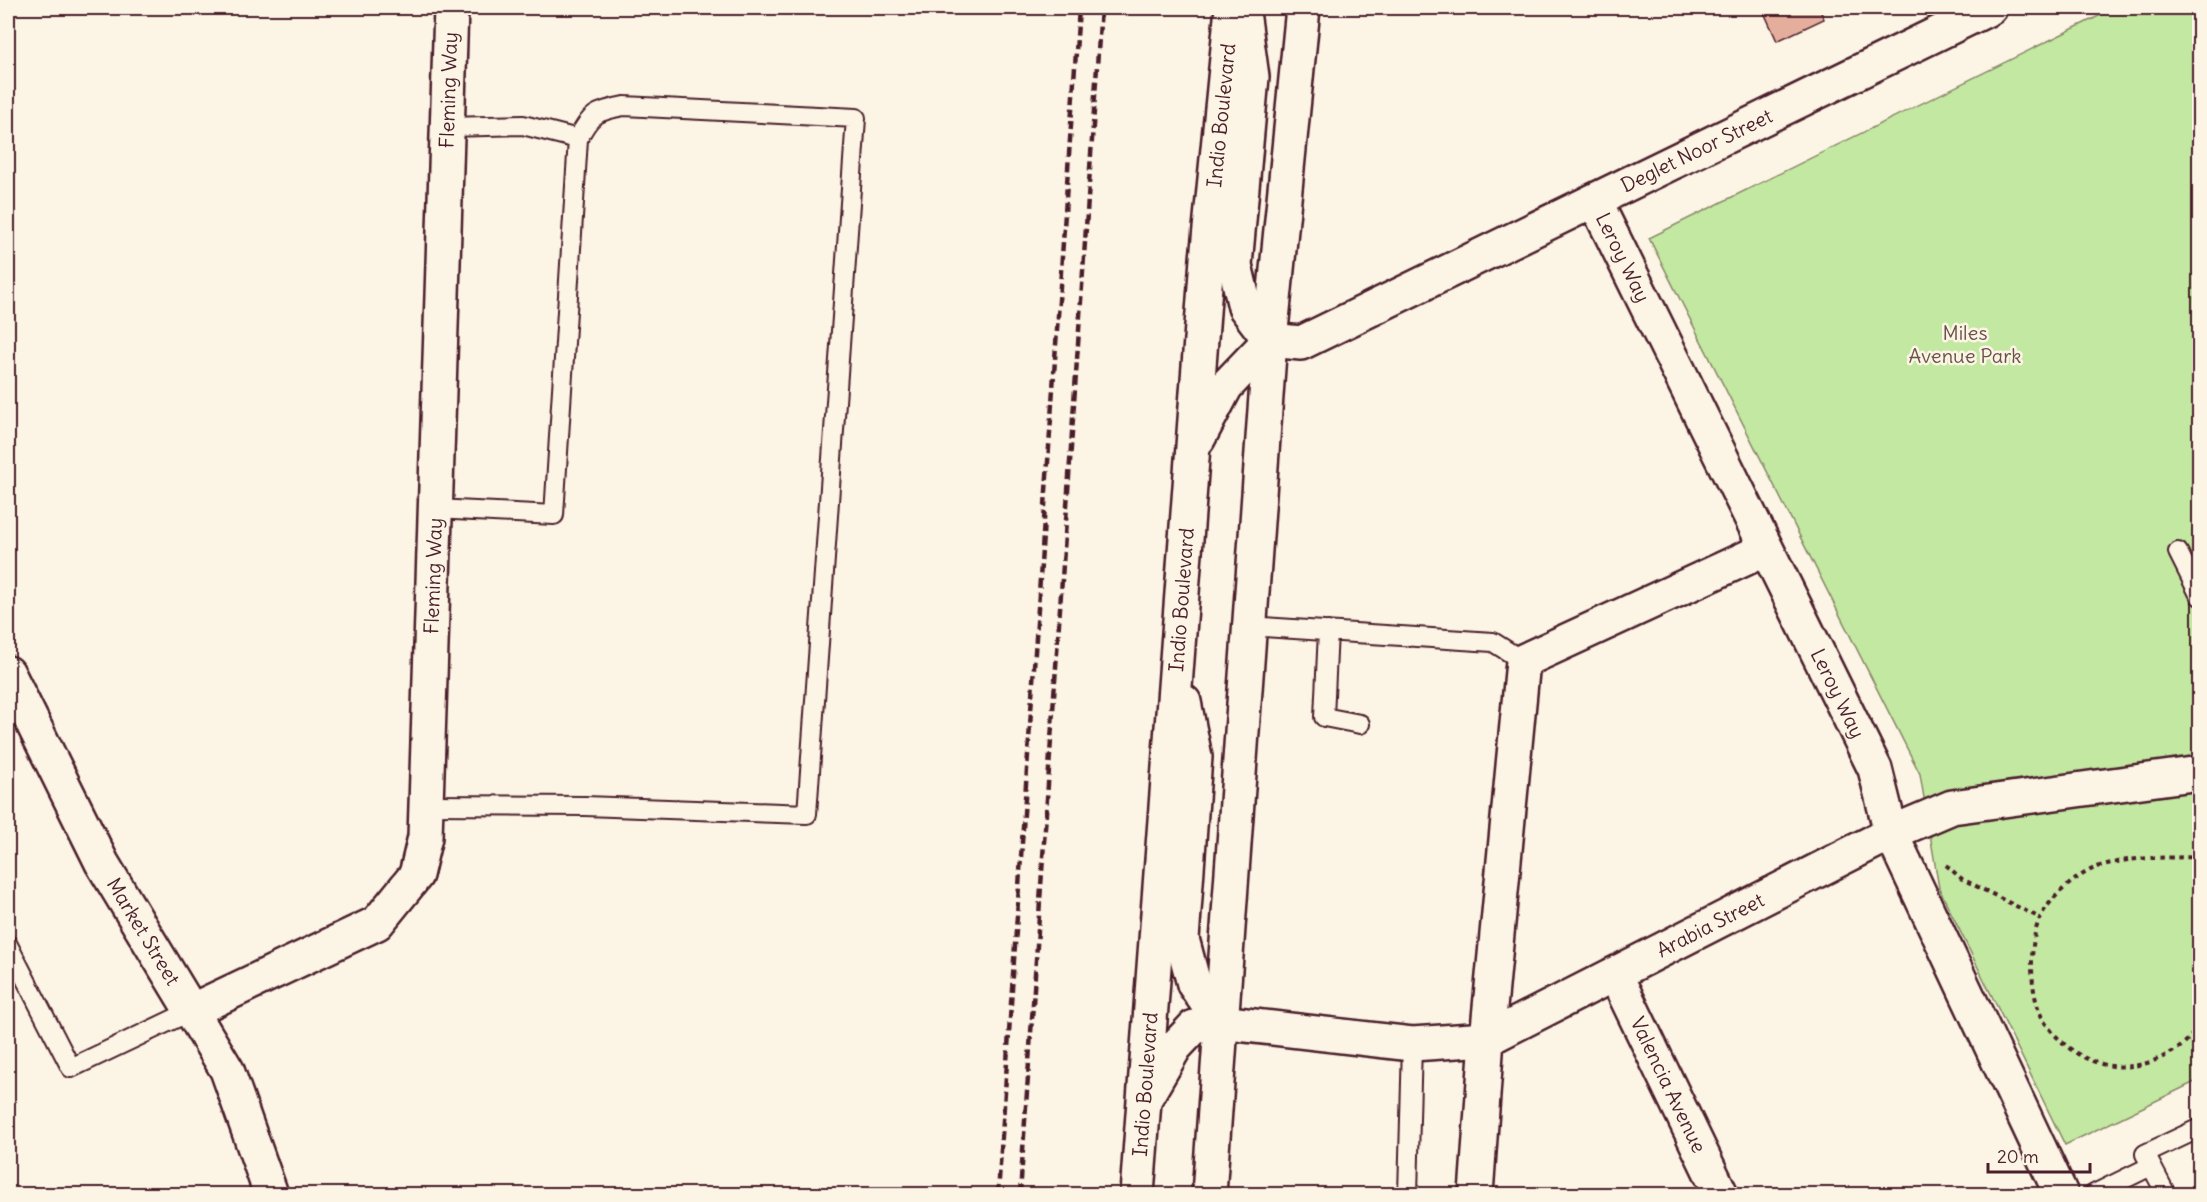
<svg xmlns="http://www.w3.org/2000/svg" width="2207" height="1202" font-family="Delius,sans-serif">
<style>
.green{fill:#c3e8a2;stroke:#868466;stroke-width:1.5}
.building{fill:#e5ae9c;stroke:#4a1f2b;stroke-width:1.5}
.lines{fill:none;stroke-linecap:round;stroke-linejoin:round}
.service-casing{stroke:#4a1f2b;stroke-width:22}
.minor-casing{stroke:#4a1f2b;stroke-width:38}
.primary-casing{stroke:#4a1f2b;stroke-width:38}
.path{stroke:#4a1f2b;stroke-width:4;stroke-dasharray:4.5 4.5;stroke-linecap:butt}
.service{stroke:#fcf5e5;stroke-width:18}
.minor{stroke:#fcf5e5;stroke-width:33}
.primary{stroke:#fcf5e5;stroke-width:33}
.rail{stroke:#4a1f2b;stroke-width:4.5;stroke-dasharray:9 4.5;stroke-linecap:butt}
.labels{text-anchor:middle;stroke-width:5;stroke-linejoin:round;paint-order:stroke}
.street-label{font-size:20px;fill:#4a1f2b;stroke:#fcf5e5}
.park-label{font-size:20px;fill:#685149;stroke:#fcf5e5}
</style>
<rect width="100%" height="100%" fill="#fcf5e5"/>
<filter id="ink" filterUnits="userSpaceOnUse"><feTurbulence type="fractalNoise" baseFrequency=".0167" numOctaves="2"/><feDisplacementMap in="SourceGraphic" scale="12" xChannelSelector="R" yChannelSelector="G"/><feConvolveMatrix kernelMatrix="1 2 1 2 8 2 1 2 1" color-interpolation-filters="sRGB"/></filter>
<g filter="url(#ink)">
<!-- green -->
<path class="green" d="M 2115,8 L 2199,8 L 2199,1080 L 2065,1145 L 1939,888 L 1920,774 L 1649,238 Z"/>
<!-- building -->
<path class="building" d="M 1762,8 L 1819,8 L 1824,19 L 1777,41 Z"/>
<g class="lines">
<!-- service casing -->
<g class="service-casing">
<path id="service" d="M 435,509 L 554,515 L 578,139 L 523,125 L 447,127
M 2178,552 L 2200,596
M 1248,626 L 1493,642 L 1523,661
M 1328,631 L 1324,717 L 1360,724
M 426,805 L 585,806 L 807,814 L 856,118 L 624,106 C 597,111 590,114 578,139
M 8,945 L 71,1068 L 191,1011
M 1408,1194 L 1412,1044
M 2094,1194 L 2151,1166
M 2166,1194 L 2145,1154 L 2200,1128"/>
</g>
<!-- minor casing -->
<g class="minor-casing">
<g id="minor">
<path id="s1" d="M 1595,201 L 1875,769 L 1891,833 L 2061,1194"/>
<path id="s2" d="M 1270,340 L 1301,343 L 1990,8"/>
<path id="s3" d="M 8,673 L 102,863 L 227,1070 L 271,1194"/>
<path id="s4" d="M 1615,974 L 1721,1194"/>
<path id="s5" d="M 191,1011 L 377,923 L 416,875 L 425,837 L 451,8"/>
<path id="s6" d="M 1220,1022 L 1412,1044 L 1487,1039 L 1891,833 L 1952,807 L 2200,773"/>
<path d="M 1476,1194 L 1487,1039 L 1523,661 L 1766,549"/>
</g>
</g>
<!-- primary casing -->
<g class="primary-casing">
<g id="primary">
<path d="M 1244,19 L 1252,77 L 1235,265 L 1245,307 L 1270,340"/>
<path d="M 1198,439 L 1226,386 L 1270,340"/>
<path d="M 1184,702 L 1195,757 L 1182,939 L 1194,984 L 1220,1022"/>
<path d="M 1147,1095 L 1175,1047 L 1194,1027 L 1220,1022"/>
<path id="s7" d="M 1137,1194 L 1207,259 L 1232,8"/>
<path d="M 1209,1194 L 1270,340 L 1303,8"/>
</g>
</g>
<!-- path -->
<path class="path" d="M 2200,857 C 2166,858 2133,856 2100,866 C 2080,872 2049,898 2040,918 C 2028,943 2029,1001 2046,1024 C 2079,1069 2129,1080 2177,1049 C 2185,1044 2192,1034 2200,1027
M 1946,865 L 1962,879 L 2040,918"/>
<!-- service -->
<use href="#service" class="service"/>
<!-- minor -->
<use href="#minor" class="minor"/>
<!-- primary -->
<use href="#primary" class="primary"/>
<!-- rail -->
<path class="rail" d="M 998,1194 L 1079,8
M 1020,1194 L 1101,8"/>
</g>
</g>
<g class="labels">
<!-- street labels -->
<g class="street-label">
<text dy="7" stroke="none"><textPath href="#s5" startOffset="1054">Fleming Way</textPath></text>
<text dy="7" stroke="none"><textPath href="#s7" startOffset="1082">Indio Boulevard</textPath></text>
<text dy="7" stroke="none"><textPath href="#s2" startOffset="471">Deglet Noor Street</textPath></text>
<text dy="7" stroke="none"><textPath href="#s1" startOffset="63">Leroy Way</textPath></text>
<text dy="7" stroke="none"><textPath href="#s5" startOffset="568">Fleming Way</textPath></text>
<text dy="7" stroke="none"><textPath href="#s7" startOffset="596">Indio Boulevard</textPath></text>
<text dy="7" stroke="none"><textPath href="#s1" startOffset="549">Leroy Way</textPath></text>
<text dy="7" stroke="none"><textPath href="#s6" startOffset="519">Arabia Street</textPath></text>
<text dy="7" stroke="none"><textPath href="#s3" startOffset="292">Market Street</textPath></text>
<text dy="7" stroke="none"><textPath href="#s4" startOffset="123">Valencia Avenue</textPath></text>
<text dy="7" stroke="none"><textPath href="#s7" startOffset="110">Indio Boulevard</textPath></text>
</g>
<!-- park labels -->
<g class="park-label">
<text x="1965" y="340">Miles<tspan x="1965" dy="23">Avenue Park</tspan></text>
</g>
</g>
<!-- margin -->
<rect width="2207" height="1202" fill="none" stroke="#fcf5e5" stroke-width="30"/>
<rect x="15" y="15" width="2177" height="1172" fill="none" stroke="#4a1f2b" stroke-width="2" filter="url(#ink)"/>
<!-- scale -->
<path d="M1988 1163v9h102v-9" fill="none" stroke="#4a1f2b" stroke-width="3"/>
<text x="1997" y="1163" font-size="18" fill="#4a1f2b" stroke="#fcf5e5" stroke-width="4.5" paint-order="stroke">20 m</text>
</svg>
